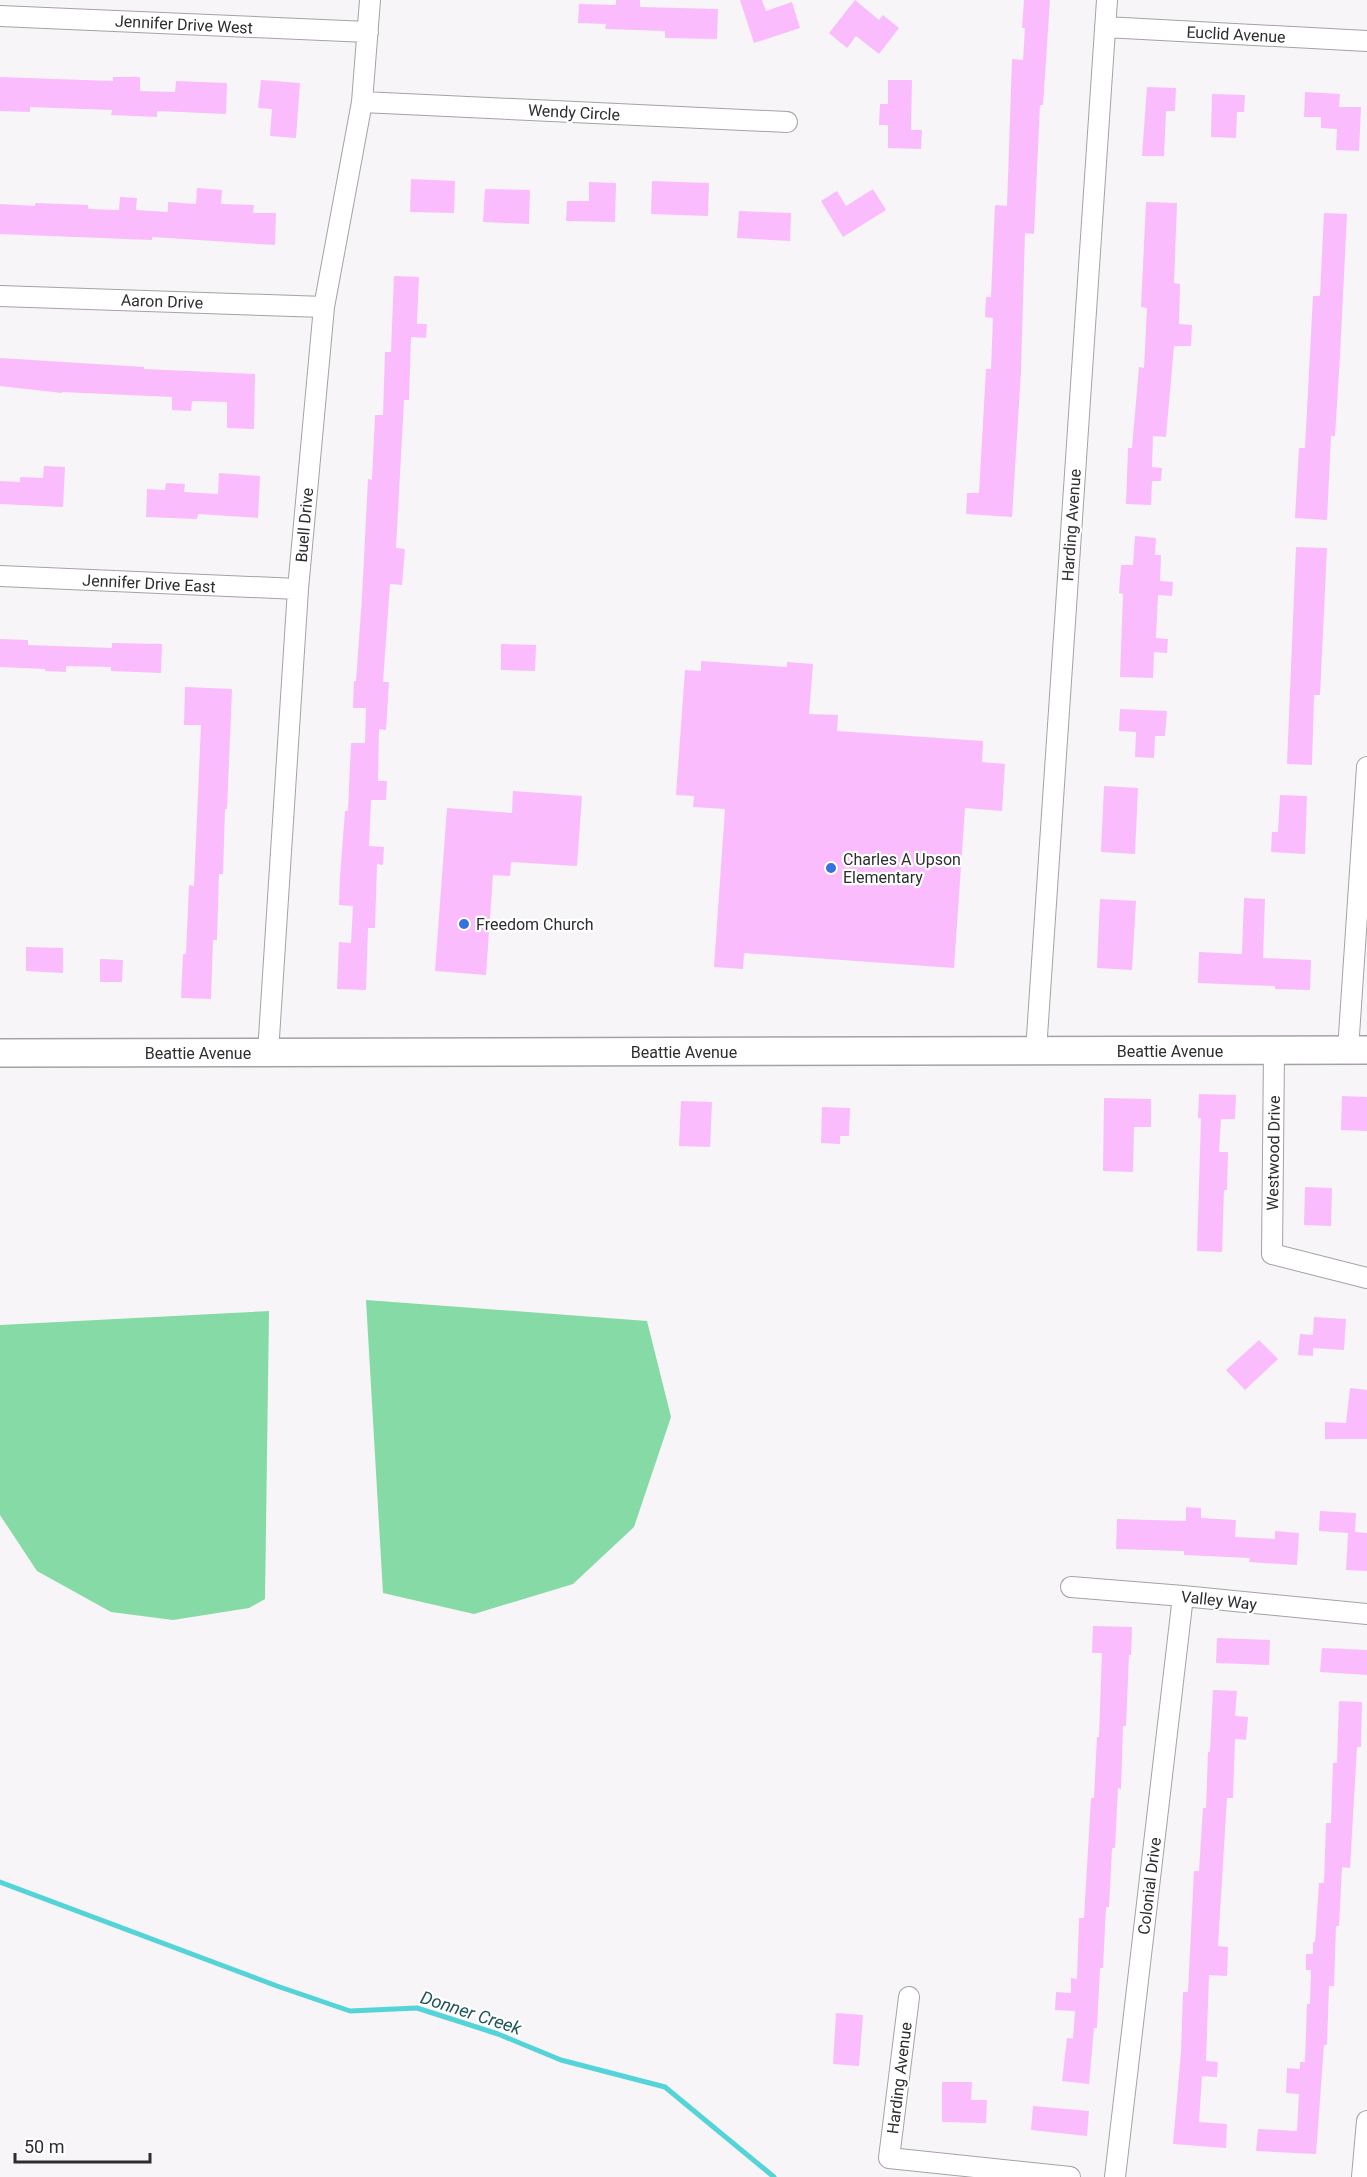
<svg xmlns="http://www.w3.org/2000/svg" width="1367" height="2177" font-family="Roboto,sans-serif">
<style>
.garden{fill:#85daa6}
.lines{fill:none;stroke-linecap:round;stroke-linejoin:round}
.stream{stroke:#54d4d8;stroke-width:5}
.building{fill:#fbbcfd}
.street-casing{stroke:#a3a2a5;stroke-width:22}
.secondary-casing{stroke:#a3a2a5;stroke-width:30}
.street{stroke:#fff;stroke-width:20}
.secondary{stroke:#fff;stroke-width:27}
.poi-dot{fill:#3571df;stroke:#fff;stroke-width:2}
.labels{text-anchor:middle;stroke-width:4.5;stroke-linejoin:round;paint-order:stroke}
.street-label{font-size:16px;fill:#2e2d2f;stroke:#fff}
.poi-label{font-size:16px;fill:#2e2d2f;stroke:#fff;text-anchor:start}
.water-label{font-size:18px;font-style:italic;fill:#1f5658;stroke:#fff}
</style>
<rect width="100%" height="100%" fill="#f7f5f8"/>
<!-- garden -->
<path class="garden" d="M 366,1300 L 647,1321 L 671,1417 L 634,1527 L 573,1584 L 474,1614 L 383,1593 Z
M 269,1311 L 265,1599 L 249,1608 L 173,1620 L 111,1612 L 37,1571 L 0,1515 L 0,1325 Z"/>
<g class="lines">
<!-- stream -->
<path class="stream" d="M 0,1882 L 277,1986 L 350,2011 L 417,2008 L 498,2034 L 561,2060 L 665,2087 L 774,2177"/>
</g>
<!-- building -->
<path class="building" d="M 616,0 L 640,0 L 640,7 L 718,9 L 717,39 L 665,38 L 665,31 L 605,29 L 606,24 L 578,23 L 579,4 L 616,5 Z
M 740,0 L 762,0 L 766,11 L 792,2 L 800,28 L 754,43 Z
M 855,0 L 879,20 L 883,15 L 899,28 L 879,54 L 856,36 L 847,48 L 829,33 Z
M 1024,0 L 1050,0 L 1043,105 L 1040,105 L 1034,234 L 1025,233 L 1021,371 L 1012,517 L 966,514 L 967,493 L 979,493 L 986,369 L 991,369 L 993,318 L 985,317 L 986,297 L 991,297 L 995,205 L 1007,206 L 1012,59 L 1023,60 L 1025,28 L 1022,28 Z
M 0,77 L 113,81 L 113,77 L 140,77 L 140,91 L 175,92 L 176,81 L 227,83 L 226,114 L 157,111 L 157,117 L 111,115 L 112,110 L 30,107 L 30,112 L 0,111 Z
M 261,80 L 300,83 L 296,138 L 270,136 L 272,109 L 258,108 Z
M 888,80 L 912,80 L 911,130 L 922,130 L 921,149 L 888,148 L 888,125 L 879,125 L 880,104 L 888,104 Z
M 1147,87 L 1176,88 L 1175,111 L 1166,111 L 1164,156 L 1142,156 Z
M 1305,92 L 1340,94 L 1339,107 L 1361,107 L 1359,151 L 1336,150 L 1337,129 L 1321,128 L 1321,117 L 1304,117 Z
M 1212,94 L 1245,95 L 1244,112 L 1237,112 L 1236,138 L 1211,137 Z
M 411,179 L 455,181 L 454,213 L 410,212 Z
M 652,181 L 709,183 L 708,216 L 651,214 Z
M 589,182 L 616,183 L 615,222 L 566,221 L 567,201 L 589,201 Z
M 197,188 L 222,190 L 221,204 L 254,205 L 253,213 L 276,213 L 275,245 L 152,237 L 152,240 L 0,234 L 0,204 L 35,206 L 35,203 L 88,205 L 88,209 L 119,210 L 120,197 L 137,198 L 136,210 L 168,212 L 168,202 L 196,204 Z
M 485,189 L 530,190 L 529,224 L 483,222 Z
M 873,189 L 886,210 L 843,237 L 821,201 L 837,191 L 846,206 Z
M 1146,202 L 1177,203 L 1174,283 L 1180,284 L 1179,324 L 1192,325 L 1191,346 L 1174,346 L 1166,437 L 1153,436 L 1152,467 L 1162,468 L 1161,481 L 1152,481 L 1151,505 L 1126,504 L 1128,448 L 1132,448 L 1139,367 L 1144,368 L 1147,308 L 1141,307 Z
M 739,211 L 791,213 L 790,241 L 737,238 Z
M 1324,213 L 1347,214 L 1340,356 L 1335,436 L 1331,436 L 1327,520 L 1295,518 L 1299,448 L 1305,448 L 1313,296 L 1320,296 Z
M 394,276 L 419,277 L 417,324 L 427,324 L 426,338 L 411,337 L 409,400 L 404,400 L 396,548 L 405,549 L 402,585 L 390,584 L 383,682 L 389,682 L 386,730 L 379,729 L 378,781 L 387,781 L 386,800 L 371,800 L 369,846 L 384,847 L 383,865 L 377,864 L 375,928 L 368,928 L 366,990 L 337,989 L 339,942 L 351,943 L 353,906 L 339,905 L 340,877 L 345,811 L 348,811 L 351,743 L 365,743 L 366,708 L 353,708 L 354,681 L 356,681 L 362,597 L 368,479 L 372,480 L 375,415 L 383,415 L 385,352 L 391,352 Z
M 0,358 L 144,367 L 144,369 L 255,374 L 254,429 L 227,428 L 227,402 L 192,401 L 191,411 L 172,410 L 172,397 L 62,392 L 62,393 L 0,386 Z
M 44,466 L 65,467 L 63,507 L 0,504 L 0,481 L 20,482 L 20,477 L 43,478 Z
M 219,473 L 260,476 L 258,518 L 198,514 L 197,519 L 146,517 L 147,489 L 165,490 L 166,483 L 185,484 L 184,492 L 218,494 Z
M 1135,536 L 1156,538 L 1155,555 L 1161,555 L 1160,581 L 1173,582 L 1172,596 L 1158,595 L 1156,638 L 1168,639 L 1167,653 L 1154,652 L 1153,678 L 1120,677 L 1123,594 L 1119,593 L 1121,565 L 1133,565 Z
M 1296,547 L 1327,548 L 1320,695 L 1314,695 L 1312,765 L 1287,764 Z
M 0,639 L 28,640 L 28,645 L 112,648 L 112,643 L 162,644 L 161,673 L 111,671 L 111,667 L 66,666 L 66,672 L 45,671 L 45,669 L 0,667 Z
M 501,644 L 536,645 L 535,671 L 501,670 Z
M 701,661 L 787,667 L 787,662 L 813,664 L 809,714 L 838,715 L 837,731 L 983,741 L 982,762 L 1005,764 L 1002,811 L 965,808 L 954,968 L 744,953 L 743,969 L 714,967 L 725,809 L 693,807 L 694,796 L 676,795 L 685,670 L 701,671 Z
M 185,687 L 232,689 L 227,809 L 225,809 L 223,874 L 219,874 L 217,940 L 213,940 L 211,999 L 181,998 L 183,954 L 186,954 L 189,885 L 194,886 L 201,725 L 184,725 Z
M 1120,709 L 1167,711 L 1165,736 L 1155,736 L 1154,758 L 1135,757 L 1136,732 L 1119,731 Z
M 1104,786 L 1138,788 L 1135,854 L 1101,852 Z
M 513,791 L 582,796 L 577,866 L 511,862 L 510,876 L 493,875 L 486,975 L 435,971 L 447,808 L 512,813 Z
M 1280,795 L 1307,796 L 1305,854 L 1271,852 L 1272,832 L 1278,832 Z
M 1244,898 L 1265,899 L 1263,958 L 1311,960 L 1310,990 L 1275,989 L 1275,986 L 1198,983 L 1199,952 L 1242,954 Z
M 1100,899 L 1136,901 L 1132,970 L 1097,968 Z
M 26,947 L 63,948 L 63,973 L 26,971 Z
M 100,959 L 123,960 L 122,982 L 100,982 Z
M 1199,1094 L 1236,1095 L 1235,1119 L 1221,1119 L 1219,1152 L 1228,1152 L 1227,1190 L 1224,1190 L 1222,1252 L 1197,1251 L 1201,1118 L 1198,1118 Z
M 1342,1096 L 1367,1097 L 1367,1131 L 1341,1130 Z
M 1104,1098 L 1151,1099 L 1151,1127 L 1134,1127 L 1133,1172 L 1103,1171 Z
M 681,1101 L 712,1102 L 710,1147 L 679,1146 Z
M 822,1107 L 850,1108 L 849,1136 L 840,1136 L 840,1144 L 821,1143 Z
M 1305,1187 L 1332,1188 L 1331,1226 L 1304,1225 Z
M 1314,1317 L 1346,1319 L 1344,1350 L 1313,1348 L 1313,1356 L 1298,1355 L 1300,1334 L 1313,1335 Z
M 1259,1340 L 1278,1359 L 1245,1390 L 1226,1370 Z
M 1350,1388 L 1367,1390 L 1367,1439 L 1325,1439 L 1325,1422 L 1346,1423 Z
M 1186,1507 L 1201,1508 L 1201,1518 L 1236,1520 L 1235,1537 L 1275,1539 L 1275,1531 L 1299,1533 L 1297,1565 L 1249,1562 L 1250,1558 L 1184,1555 L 1184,1551 L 1116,1549 L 1117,1519 L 1186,1521 Z
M 1320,1511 L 1356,1513 L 1355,1532 L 1367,1533 L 1367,1571 L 1346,1570 L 1348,1533 L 1319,1531 Z
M 1093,1626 L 1132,1627 L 1131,1655 L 1129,1655 L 1126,1726 L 1123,1726 L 1121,1789 L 1118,1788 L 1115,1848 L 1112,1848 L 1109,1907 L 1106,1907 L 1103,1968 L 1100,1968 L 1097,2028 L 1094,2028 L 1089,2084 L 1062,2081 L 1067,2038 L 1073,2039 L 1075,2011 L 1055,2010 L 1056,1992 L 1071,1993 L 1071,1978 L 1077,1979 L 1079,1918 L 1084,1918 L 1091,1798 L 1094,1798 L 1097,1737 L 1099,1737 L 1102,1653 L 1092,1653 Z
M 1217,1638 L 1270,1640 L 1269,1665 L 1216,1663 Z
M 1322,1648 L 1367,1650 L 1367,1675 L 1320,1672 Z
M 1213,1690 L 1237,1691 L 1235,1716 L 1248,1717 L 1246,1740 L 1235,1739 L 1233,1798 L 1227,1798 L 1218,1946 L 1228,1947 L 1227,1976 L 1209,1975 L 1206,2061 L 1218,2062 L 1217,2077 L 1202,2076 L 1199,2122 L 1227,2124 L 1226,2148 L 1173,2144 L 1181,2052 L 1183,1992 L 1188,1992 L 1194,1871 L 1199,1871 L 1203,1808 L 1206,1808 L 1208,1752 L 1210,1752 Z
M 1339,1701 L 1362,1702 L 1361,1747 L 1357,1747 L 1350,1868 L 1342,1867 L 1339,1926 L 1336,1926 L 1334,1986 L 1329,1986 L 1327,2045 L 1324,2045 L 1316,2154 L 1256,2151 L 1258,2129 L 1297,2131 L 1299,2094 L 1286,2093 L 1287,2068 L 1300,2069 L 1300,2062 L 1305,2062 L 1307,2004 L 1310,2004 L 1311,1970 L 1306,1970 L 1306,1954 L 1313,1954 L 1313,1942 L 1315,1942 L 1319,1883 L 1324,1883 L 1326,1823 L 1331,1823 L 1333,1763 L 1337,1763 Z
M 836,2013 L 863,2015 L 859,2066 L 833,2064 Z
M 942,2082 L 972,2082 L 971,2100 L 987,2100 L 986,2123 L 942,2122 Z
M 1033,2106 L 1089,2111 L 1087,2136 L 1031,2130 Z"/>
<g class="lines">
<!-- street casing -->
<g class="street-casing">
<path id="street" d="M 0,16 L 368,32
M 1105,27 L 1367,41
M 362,102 L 787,122
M 0,296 L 324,307
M 0,576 L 298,589
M 1348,1050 L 1367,767
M 1036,1051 L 1107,0
M 1274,1051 L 1272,1254 L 1367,1278
M 268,1053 L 298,589 L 324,307 L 362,102 L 370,0
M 1071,1587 L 1183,1596 L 1367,1614
M 909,1997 L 889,2158 L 1070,2177
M 1115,2177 L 1183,1596
M 1362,2177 L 1367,2121"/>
</g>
<!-- secondary casing -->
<g class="secondary-casing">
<path id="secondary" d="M 0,1053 L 1367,1050"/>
</g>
<!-- street -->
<use href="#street" class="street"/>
<!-- secondary -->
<use href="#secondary" class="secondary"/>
</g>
<!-- markers -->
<g class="poi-dot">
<circle cx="831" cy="868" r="6"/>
<circle cx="464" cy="924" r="6"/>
</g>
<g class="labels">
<!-- street labels -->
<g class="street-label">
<text transform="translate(184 24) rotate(3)" y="6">Jennifer Drive West</text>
<text transform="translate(1236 34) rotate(3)" y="6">Euclid Avenue</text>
<text transform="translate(574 112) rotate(3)" y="6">Wendy Circle</text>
<text transform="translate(162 301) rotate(2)" y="6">Aaron Drive</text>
<text transform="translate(304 525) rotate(-85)" y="6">Buell Drive</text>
<text transform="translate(1071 525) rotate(-86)" y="6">Harding Avenue</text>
<text transform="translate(149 583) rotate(3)" y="6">Jennifer Drive East</text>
<text x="1170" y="1057">Beattie Avenue</text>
<text x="684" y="1058">Beattie Avenue</text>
<text x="198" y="1059">Beattie Avenue</text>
<text transform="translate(1273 1153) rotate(-89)" y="6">Westwood Drive</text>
<text transform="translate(1219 1600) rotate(6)" y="6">Valley Way</text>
<text transform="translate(1149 1886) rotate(-83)" y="6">Colonial Drive</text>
<text transform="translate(899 2078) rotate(-83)" y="6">Harding Avenue</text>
</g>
<!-- poi labels -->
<g class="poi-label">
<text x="843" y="865">Charles A Upson<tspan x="843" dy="18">Elementary</tspan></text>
<text x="476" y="930">Freedom Church</text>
</g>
<!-- water labels -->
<g class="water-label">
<text transform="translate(471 2013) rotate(18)" y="6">Donner Creek</text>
</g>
</g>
<!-- scale -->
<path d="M15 2153v9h135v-9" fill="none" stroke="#2e2d2f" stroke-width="3"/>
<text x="24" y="2153" font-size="18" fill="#2e2d2f" stroke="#ffffff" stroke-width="4.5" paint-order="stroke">50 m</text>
</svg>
